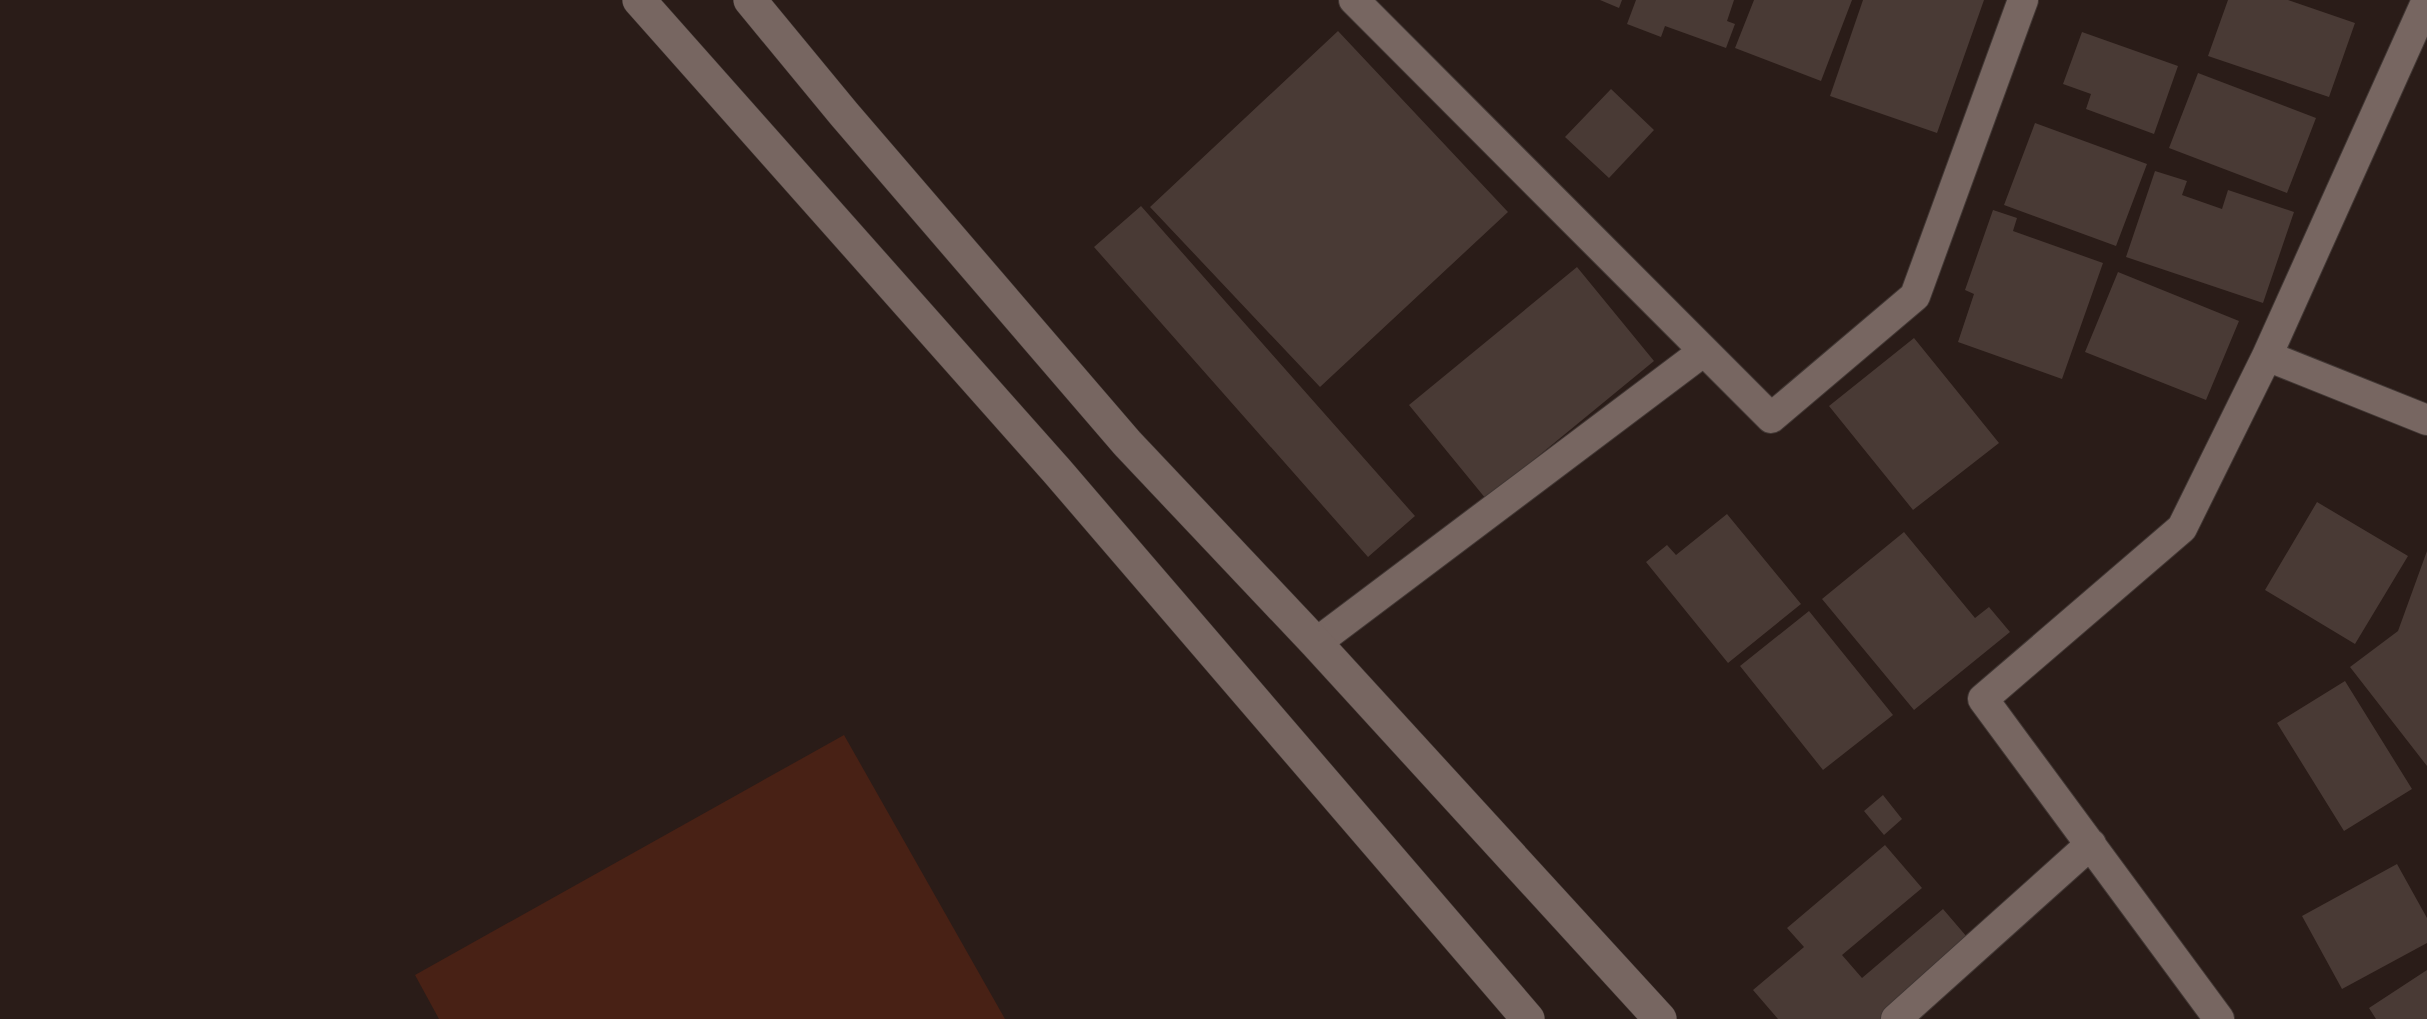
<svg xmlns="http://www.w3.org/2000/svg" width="2427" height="1019" font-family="'Alegreya Sans',sans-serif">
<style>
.green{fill:#482115}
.building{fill:#493a35}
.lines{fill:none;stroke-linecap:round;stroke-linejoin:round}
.minor-casing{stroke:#413734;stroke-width:32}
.secondary-casing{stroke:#413734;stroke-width:34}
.minor{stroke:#776661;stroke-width:30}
.secondary{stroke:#776661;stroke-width:33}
</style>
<rect width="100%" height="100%" fill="#2a1c18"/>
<!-- green -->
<path class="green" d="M 844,735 L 1005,1019 L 439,1019 L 415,975 Z"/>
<!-- building -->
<path class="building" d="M 1600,0 L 1622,0 L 1619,8 Z
M 1636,0 L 1734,0 L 1727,21 L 1735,24 L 1726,48 L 1665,26 L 1661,37 L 1627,24 Z
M 1754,0 L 1852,0 L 1821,81 L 1735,48 Z
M 1863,0 L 1984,0 L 1937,133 L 1830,96 Z
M 2228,0 L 2288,0 L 2355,23 L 2329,97 L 2208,56 Z
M 1338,31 L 1508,212 L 1320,387 L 1150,207 Z
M 2082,32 L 2178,66 L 2154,134 L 2086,109 L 2091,94 L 2063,84 Z
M 2198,73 L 2316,118 L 2287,193 L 2169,148 Z
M 1611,89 L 1654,130 L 1609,178 L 1565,137 Z
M 2035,123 L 2147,164 L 2116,246 L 2004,205 Z
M 2155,171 L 2187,181 L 2182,195 L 2222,209 L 2228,190 L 2294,212 L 2263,303 L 2126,257 Z
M 1141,206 L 1415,516 L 1368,557 L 1094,247 Z
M 1993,210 L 2017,218 L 2013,231 L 2103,263 L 2062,379 L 1958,342 L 1974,294 L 1965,290 Z
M 1577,267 L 1654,361 L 1486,499 L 1409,405 Z
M 2118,272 L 2239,321 L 2206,400 L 2085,352 Z
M 1914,338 L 1999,443 L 1913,510 L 1829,406 Z
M 2317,502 L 2408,556 L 2355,644 L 2265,590 Z
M 1727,514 L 1801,604 L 1728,663 L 1646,562 L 1667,545 L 1676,555 Z
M 1904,532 L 1975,618 L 1989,607 L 2010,632 L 1914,710 L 1822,599 Z
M 2427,551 L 2427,766 L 2350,667 L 2398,631 Z
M 1809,611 L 1893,715 L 1823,770 L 1740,666 Z
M 2345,681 L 2412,789 L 2344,831 L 2277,723 Z
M 1883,795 L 1902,819 L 1884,835 L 1864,811 Z
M 1885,845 L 1922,888 L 1842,955 L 1862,978 L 1943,909 L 1973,944 L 1884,1019 L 1778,1019 L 1753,990 L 1804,947 L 1787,928 Z
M 2397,864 L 2427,918 L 2427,943 L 2342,989 L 2302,916 Z
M 2427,970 L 2427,1019 L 2376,1019 L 2369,1008 Z"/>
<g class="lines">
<!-- minor casing -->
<g class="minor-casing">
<path id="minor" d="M 1354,0 L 1771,418 L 1915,296 L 2023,0
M 2267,356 L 2427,420
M 1316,643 L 1704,351
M 1896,1019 L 2091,844
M 2219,1019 L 1983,699 L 2182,528 L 2267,356 L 2427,0"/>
</g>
<!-- secondary casing -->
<g class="secondary-casing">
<path id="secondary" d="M 639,0 L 1057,471 L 1528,1019
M 750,0 L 844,114 L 1127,443 L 1316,643 L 1660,1019"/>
</g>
<!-- minor -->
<use href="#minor" class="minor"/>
<!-- secondary -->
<use href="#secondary" class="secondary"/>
</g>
</svg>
